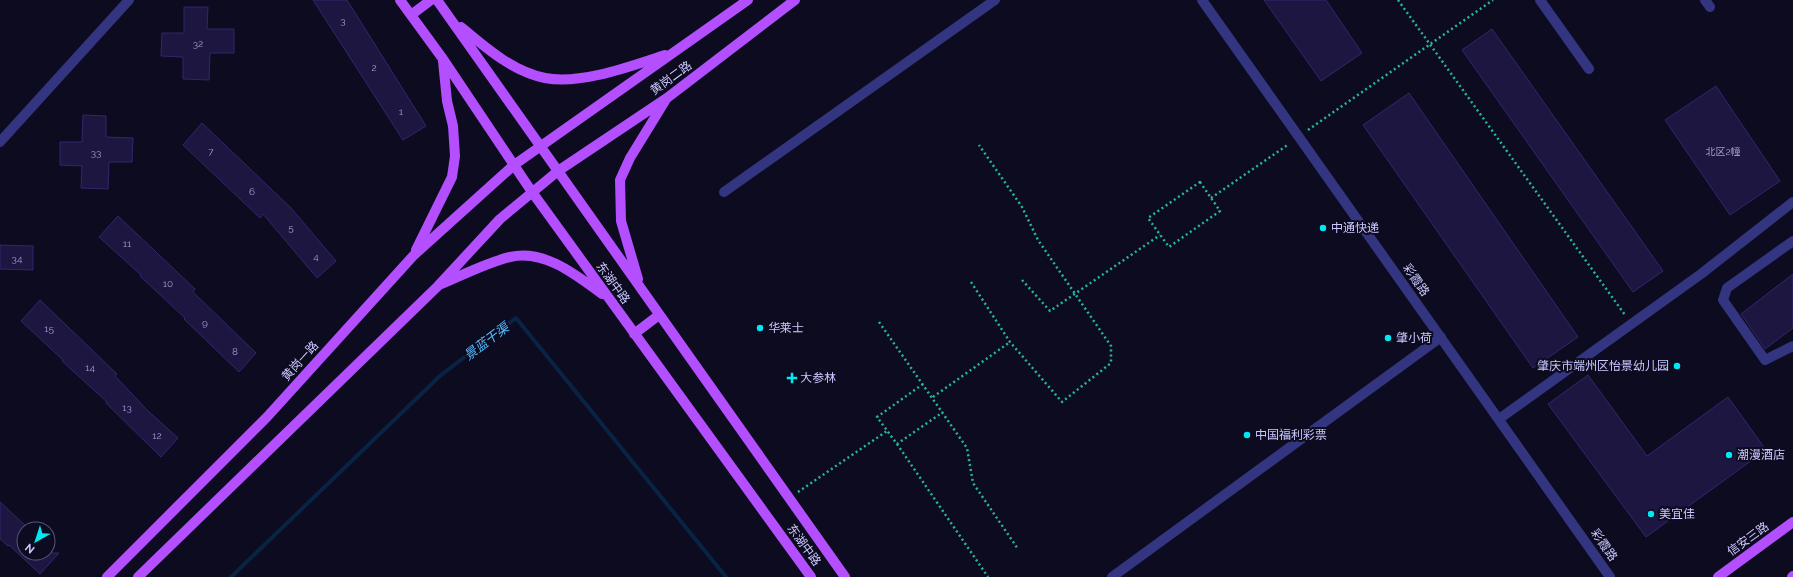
<svg xmlns="http://www.w3.org/2000/svg" width="1793" height="577" font-family="Raleway,'Noto Sans SC',sans-serif">
<style>
.lines{fill:none;stroke-linecap:round;stroke-linejoin:round}
.stream{stroke:#092344;stroke-width:4}
.building{fill:#1c1640;stroke:#31276e}
.path{stroke:#26b5a4;stroke-width:2.5;stroke-dasharray:2 3;stroke-linecap:butt}
.minor{stroke:#333580;stroke-width:10}
.major{stroke:#b34fff;stroke-width:10}
.poi-dot{fill:#00e9f3;stroke:#0d0b1f;stroke-width:1.5}
.labels{text-anchor:middle;stroke-width:4;stroke-linejoin:round;paint-order:stroke}
.number-label{font-size:10px;fill:#9f9ccf}
.street-label{font-size:12px;fill:#cbc8ff;stroke:#0d0b1f}
.poi-label{font-size:12px;fill:#cbc8ff;stroke:#0d0b1f;text-anchor:start}
.water-label{font-size:13px;font-style:italic;fill:#56bbff;stroke:#0d0b1f}
</style>
<rect width="100%" height="100%" fill="#0d0b1f"/>
<g class="lines">
<!-- stream -->
<path class="stream" d="M 231,577 L 441,375 L 516,318 L 726,577"/>
</g>
<!-- building -->
<path class="building" d="M 313,0 L 347,0 L 426,126 L 403,140 Z
M 1264,0 L 1326,0 L 1362,53 L 1321,81 Z
M 184,7 L 208,7 L 207,29 L 234,29 L 234,53 L 210,53 L 209,80 L 183,79 L 183,57 L 161,56 L 162,33 L 184,33 Z
M 1492,29 L 1663,271 L 1633,292 L 1462,50 Z
M 1716,86 L 1780,181 L 1730,215 L 1665,120 Z
M 1409,93 L 1578,337 L 1533,368 L 1363,125 Z
M 83,115 L 106,116 L 106,137 L 133,138 L 132,162 L 109,162 L 108,189 L 81,188 L 82,166 L 60,165 L 60,142 L 82,142 Z
M 202,123 L 291,208 L 336,261 L 317,278 L 263,214 L 260,218 L 183,145 Z
M 118,216 L 195,289 L 193,292 L 256,353 L 239,372 L 184,319 L 185,318 L 140,276 L 141,275 L 99,237 Z
M 0,245 L 33,246 L 33,270 L 0,269 Z
M 1793,274 L 1793,328 L 1765,349 L 1741,314 Z
M 40,300 L 117,374 L 115,376 L 148,411 L 178,438 L 161,457 L 106,403 L 107,402 L 62,361 L 63,360 L 21,321 Z
M 1588,375 L 1647,456 L 1728,397 L 1766,450 L 1646,537 L 1548,404 Z
M 0,502 L 27,527 L 24,529 L 24,553 L 59,553 L 40,574 L 9,545 L 8,546 L 0,539 Z"/>
<g class="lines">
<!-- path -->
<path class="path" d="M 1398,0 L 1625,315
M 1308,130 L 1493,0
M 1200,182 L 1220,211 L 1169,247 L 1148,218 Z
M 1211,198 L 1289,144
M 1022,280 L 1050,311 L 1160,235
M 971,282 L 1010,342 L 1062,402 L 1111,363 L 1111,346 L 1038,240 L 1022,207 L 979,145
M 879,322 L 967,448 L 973,483 L 1018,549
M 923,384 L 877,417 L 897,444 L 943,412
M 933,397 L 1010,342
M 897,444 L 988,577
M 798,492 L 887,431"/>
<!-- minor -->
<path class="minor" d="M 1202,0 L 1610,577
M 1540,0 L 1589,69
M 1705,0 L 1710,7
M 0,142 L 129,0
M 724,192 L 995,0
M 1793,241 L 1727,288 L 1723,300 L 1765,360 L 1793,346
M 1499,419 L 1701,274 L 1793,202
M 1112,577 L 1441,337"/>
<!-- major -->
<path class="major" d="M 400,0 L 443,59 L 532,192 L 811,577
M 437,0 L 845,577
M 411,15 L 431,0
M 461,27 C 486,48 512,71 545,78 C 581,85 631,66 665,55
M 416,250 L 452,177 L 455,156 L 453,126 L 447,101 L 443,61
M 638,279 L 621,221 L 620,180 L 630,158 L 665,101
M 441,284 C 463,275 488,262 510,257 C 544,249 576,275 602,294
M 634,334 L 659,315
M 107,577 L 267,417 L 414,255 L 514,165 L 748,0
M 138,577 L 438,286 L 500,219 L 558,171 L 667,98 L 795,0
M 1718,577 L 1793,522
M 1792,577 L 1793,576"/>
</g>
<!-- markers -->
<g class="poi-dot">
<circle cx="1323" cy="228" r="4"/>
<circle cx="760" cy="328" r="4"/>
<circle cx="1388" cy="338" r="4"/>
<circle cx="1677" cy="366" r="4"/>
<path d="M790 372h4v4h4v4h-4v4h-4v-4h-4v-4h4z"/>
<circle cx="1247" cy="435" r="4"/>
<circle cx="1729" cy="455" r="4"/>
<circle cx="1651" cy="514" r="4"/>
</g>
<g class="labels">
<!-- number labels -->
<g class="number-label">
<text x="343" y="24">3</text>
<text x="198" y="47">32</text>
<text x="374" y="71">2</text>
<text x="401" y="115">1</text>
<text x="211" y="155">7</text>
<text x="1723" y="155">北区2幢</text>
<text x="96" y="156">33</text>
<text x="252" y="195">6</text>
<text x="291" y="231">5</text>
<text x="127" y="247">11</text>
<text x="316" y="260">4</text>
<text x="17" y="262">34</text>
<text x="168" y="287">10</text>
<text x="205" y="326">9</text>
<text x="49" y="332">15</text>
<text x="235" y="355">8</text>
<text x="90" y="371">14</text>
<text x="127" y="411">13</text>
<text x="157" y="439">12</text>
</g>
<!-- street labels -->
<g class="street-label">
<text transform="translate(671 78) rotate(-36)" y="4">黄岗二路</text>
<text transform="translate(1416 280) rotate(55)" y="4">彩霞路</text>
<text transform="translate(613 283) rotate(54)" y="4">东湖中路</text>
<text transform="translate(300 361) rotate(-48)" y="4">黄岗一路</text>
<text transform="translate(1748 539) rotate(-36)" y="4">信安三路</text>
<text transform="translate(804 545) rotate(54)" y="4">东湖中路</text>
<text transform="translate(1604 545) rotate(55)" y="4">彩霞路</text>
</g>
<!-- poi labels -->
<g class="poi-label">
<text x="1331" y="232">中通快递</text>
<text x="768" y="332">华莱士</text>
<text x="1396" y="342">肇小荷</text>
<text x="1669" y="370" text-anchor="end">肇庆市端州区怡景幼儿园</text>
<text x="800" y="382">大参林</text>
<text x="1255" y="439">中国福利彩票</text>
<text x="1737" y="459">潮漫酒店</text>
<text x="1659" y="518">美宜佳</text>
</g>
<!-- water labels -->
<g class="water-label">
<text transform="translate(486 341) rotate(-37)" y="5">景蓝干渠</text>
</g>
</g>
<!-- north arrow -->
<g transform="translate(36 541) rotate(219)"><circle r="19" fill="#0d0b1f" stroke="#595779"/>
<path d="M0-3L7 15L0 10L-7 15Z" fill="#00e9f3"/>
<text y="-6" font-size="11" font-weight="bold" text-anchor="middle" fill="#cbc8ff">N</text>
</g>
</svg>
